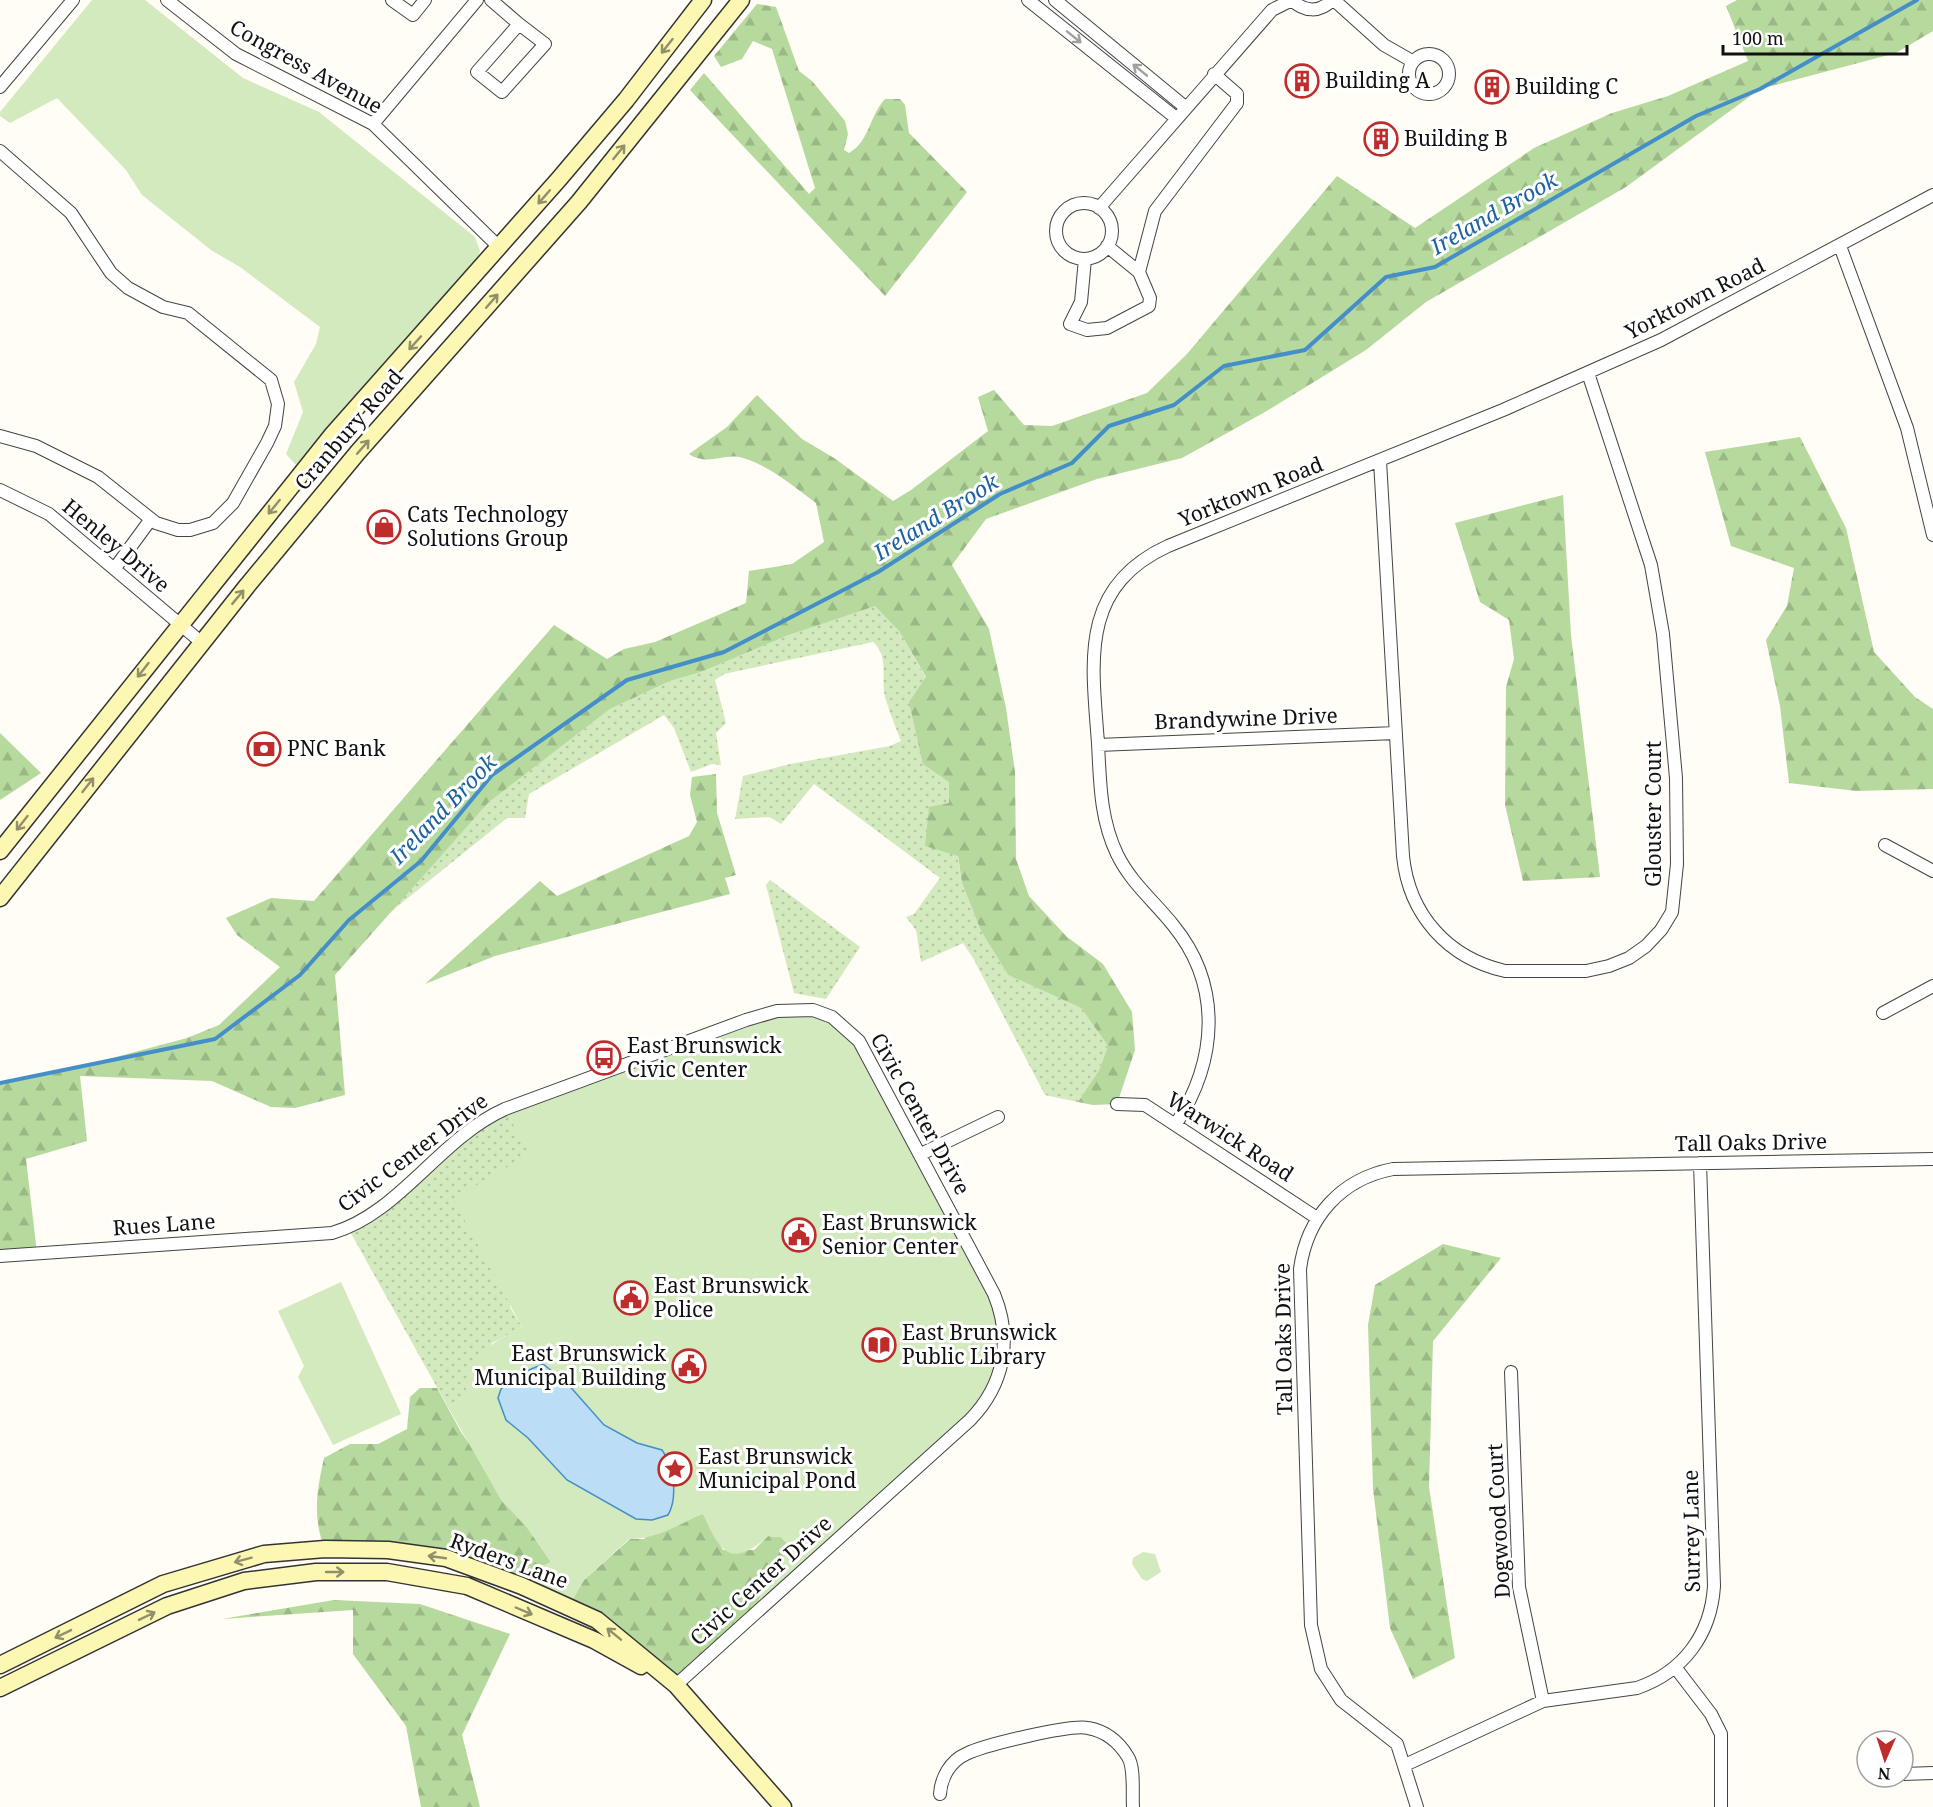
<svg xmlns="http://www.w3.org/2000/svg" width="1933" height="1807" font-family="'Noto Serif',serif">
<style>
.grass{fill:url(#grass-dots)}
.forest{fill:url(#forest-firs)}
.park{fill:#d3e9be}
.water{fill:#bbddf5;stroke:#448ec9;stroke-width:1.5}
.lines{fill:none;stroke-linecap:round;stroke-linejoin:round}
.stream{stroke:#448ec9;stroke-width:4}
.street-casing{stroke:#444;stroke-width:14}
.secondary-casing{stroke:#333;stroke-width:19}
.street{stroke:#fff;stroke-width:12}
.secondary{stroke:#fcf7b3;stroke-width:16}
.oneway{stroke:#a0a0a0}
.oneway2{stroke:#92906a}
.labels{text-anchor:middle;stroke-width:6;stroke-linejoin:round;paint-order:stroke}
.street-label{font-size:21px;fill:#111;stroke:#fff}
.poi-label{font-size:21px;fill:#111;stroke:#fff;text-anchor:start}
.water-label{font-size:22px;font-style:italic;fill:#1c61a0;stroke:#fff}
</style>
<defs>
<pattern id="grass-dots" width="8" height="8" patternUnits="userSpaceOnUse" patternTransform="scale(1.5)"><rect width="8" height="8" fill="#d3e9be"/><path d="M2 2h.1M6 6h.1" fill="none" stroke="#b4c7a2" stroke-width="1.8" stroke-linecap="round"/></pattern>
<pattern id="forest-firs" width="22" height="20" patternUnits="userSpaceOnUse" patternTransform="scale(1.5)"><rect width="22" height="20" fill="#b6d99e"/><path d="M5 1l3.5 6h-7zM16 11l3.5 6h-7z" fill="#9bb987"/></pattern>
</defs>
<rect width="100%" height="100%" fill="#fffdf5"/>
<!-- grass -->
<path class="grass" d="M 875,605 L 899,631 L 926,678 L 949,782 L 949,803 L 962,883 L 981,931 L 1008,975 L 1081,1008 L 1108,1046 L 1099,1070 L 1078,1102 L 1045,1095 L 973,958 L 963,943 L 921,962 L 916,930 L 906,917 L 914,914 L 940,878 L 814,784 L 781,824 L 770,817 L 735,819 L 743,776 L 790,764 L 890,746 L 901,741 C 897,730 885,701 884,691 C 882,674 888,655 873,642 L 724,674 L 715,680 L 726,723 L 716,733 L 721,765 L 712,764 L 691,772 L 674,728 L 664,715 L 529,794 L 525,818 L 507,818 L 383,918 L 488,803 L 610,709 L 670,681 L 701,672 L 789,635 Z
M 770,880 L 860,947 L 826,999 L 794,993 L 766,885 Z
M 505,1109 L 530,1154 L 510,1307 L 522,1327 L 492,1343 L 466,1389 L 466,1396 L 448,1407 L 348,1228 Z"/>
<!-- forest -->
<path class="forest" d="M 1737,0 L 1933,0 L 1933,31 L 1896,53 L 1760,89 L 1626,187 L 1426,302 L 1366,350 L 1265,412 L 1182,458 L 1097,479 L 986,519 L 952,565 L 989,629 L 1006,708 L 1015,772 L 1016,859 L 1029,896 L 1066,936 L 1103,964 L 1132,1012 L 1135,1050 L 1117,1104 L 1093,1105 L 1078,1102 L 1099,1070 L 1108,1046 L 1081,1008 L 1008,975 L 981,931 L 962,883 L 958,856 L 925,846 L 929,807 L 949,803 L 949,782 L 923,764 L 909,702 L 926,677 L 899,631 L 875,606 L 789,635 L 701,672 L 670,681 L 610,709 L 488,803 L 335,975 L 345,1095 L 295,1108 L 271,1107 L 212,1081 L 80,1076 L 87,1141 L 26,1159 L 37,1253 L 0,1256 L 0,1083 L 71,1069 L 187,1038 L 219,1025 L 280,967 L 237,935 L 226,918 L 271,898 L 314,901 L 554,625 L 607,659 L 624,649 L 655,642 L 746,603 L 749,571 L 792,564 L 824,542 L 816,503 C 794,487 770,466 743,458 C 724,452 709,467 689,454 L 727,427 L 757,395 L 802,439 L 834,458 L 893,501 L 911,490 L 988,431 L 978,397 L 994,390 L 1024,425 L 1052,426 L 1147,393 L 1187,354 L 1337,176 L 1415,228 L 1534,148 L 1612,113 L 1668,96 L 1748,61 L 1726,6 Z
M 757,4 L 776,7 L 799,71 L 812,81 L 845,121 L 848,134 L 844,150 L 849,153 C 870,141 869,116 885,99 L 900,99 L 905,105 L 909,133 L 967,192 L 885,296 L 690,90 L 704,73 L 809,194 L 815,188 L 772,49 L 753,41 L 742,59 L 721,67 L 714,56 Z
M 1800,437 L 1846,528 L 1874,652 L 1915,697 L 1933,709 L 1933,789 L 1856,791 L 1789,783 L 1780,706 L 1766,640 L 1787,606 L 1794,568 L 1731,546 L 1705,452 Z
M 1563,495 L 1571,635 L 1600,877 L 1523,881 L 1505,805 L 1506,687 L 1514,659 L 1509,620 L 1480,602 L 1455,523 Z
M 0,733 L 41,773 L 0,800 Z
M 716,774 L 717,813 L 736,875 L 725,878 L 730,894 L 495,956 L 425,984 L 540,881 L 557,896 L 689,836 L 697,822 L 690,795 L 692,777 Z
M 1443,1244 L 1501,1258 L 1433,1341 L 1429,1487 L 1455,1658 L 1413,1679 L 1390,1628 L 1373,1489 L 1368,1325 L 1375,1285 Z
M 420,1388 L 437,1388 L 461,1432 L 551,1562 L 527,1574 L 500,1578 L 446,1558 L 325,1549 C 312,1518 317,1490 324,1458 L 350,1444 L 378,1444 L 407,1429 L 410,1397 Z
M 672,1508 L 703,1514 L 723,1550 L 754,1550 L 768,1536 L 781,1537 L 787,1543 L 781,1565 L 762,1589 L 756,1612 L 676,1685 L 568,1607 L 584,1580 L 630,1539 L 644,1539 Z
M 334,1600 L 420,1604 L 510,1634 L 462,1735 L 480,1807 L 421,1807 L 406,1726 L 353,1654 L 353,1610 L 222,1619 Z"/>
<!-- park -->
<path class="park" d="M 92,0 L 145,0 L 243,78 L 319,112 L 475,237 L 480,251 L 475,266 L 297,466 L 286,454 L 303,412 L 294,382 L 316,344 L 320,327 L 240,267 L 211,250 L 142,195 L 126,170 L 57,98 L 10,123 L 0,116 L 0,112 Z
M 798,1009 L 846,1028 L 1002,1315 L 992,1391 L 756,1612 L 762,1589 L 781,1565 L 787,1543 L 781,1537 L 768,1536 C 732,1569 720,1553 703,1514 C 679,1524 658,1539 629,1539 L 584,1580 L 568,1607 L 500,1578 L 527,1574 L 551,1562 L 529,1530 L 501,1500 L 448,1407 L 466,1396 C 464,1358 492,1342 522,1327 L 453,1199 L 529,1154 L 505,1109 L 578,1080 Z
M 341,1282 L 401,1414 L 333,1445 L 298,1377 L 304,1366 L 278,1311 Z
M 1143,1552 L 1155,1554 L 1161,1572 L 1147,1581 L 1142,1579 L 1132,1564 L 1133,1558 Z"/>
<!-- water -->
<path class="water" d="M 543,1364 L 567,1383 L 604,1425 L 637,1443 L 662,1450 C 674,1466 678,1498 668,1515 L 652,1520 L 636,1519 L 567,1480 L 528,1438 L 506,1420 L 498,1398 L 501,1389 L 517,1375 Z"/>
<g class="lines">
<!-- stream -->
<path class="stream" d="M 0,1083 L 215,1039 L 300,975 L 349,920 L 421,861 L 492,775 L 627,680 L 724,652 L 878,572 L 1000,494 L 1072,463 L 1109,426 L 1174,405 L 1224,366 L 1305,350 L 1386,277 L 1435,267 L 1696,116 L 1760,89 L 1917,0"/>
<!-- street casing -->
<g class="street-casing">
<path id="street" d="M 167,0 L 236,54 L 373,124 L 500,248
M 392,0 L 413,15 L 425,0
M 491,0 L 519,24
M 1028,0 L 1176,118
M 1055,0 L 1185,107
M 1292,0 C 1304,12 1320,13 1332,0
M 1334,0 L 1384,45 L 1412,61
M 519,24 L 545,44 L 502,92 L 477,72 Z
M1409 74a20 20 0 1 1 40 0a20 20 0 1 1-40 0Z
M 0,87 L 73,0
M 373,124 L 477,0
M 0,151 L 71,213 L 111,273 L 128,288 L 163,307 L 188,313 L 271,380 L 278,404 L 275,426 L 267,443 L 233,503 L 213,523 L 190,530 L 178,530 L 156,523 L 98,477 L 36,446 L 0,436
M1056 231a28 28 0 1 1 56 0a28 28 0 1 1-56 0Z
M 1099,208 L 1272,10 L 1292,0
M 1107,246 L 1139,272
M 1840,246 L 1907,428 L 1933,535
M 1085,259 L 1081,302 L 1070,324 L 1087,330 L 1107,328 L 1149,306 L 1150,298 L 1139,272 L 1155,211 L 1237,103 L 1237,94 L 1214,74
M 1380,461 L 1403,856 C 1409,915 1448,958 1505,971 L 1586,971 L 1609,966 L 1629,958 L 1646,946 L 1661,930 L 1672,912 L 1677,864 L 1676,778 L 1663,634 L 1651,565 L 1588,373
M 0,490 L 49,514 L 201,642
M 115,568 L 151,519
M 1098,745 L 1396,733
M 1885,845 L 1933,871
M 1883,1013 L 1933,986
M 1117,1104 L 1145,1105 L 1317,1218
M 1176,1124 C 1217,1061 1223,986 1173,925 C 1154,901 1131,883 1117,854 C 1100,819 1100,781 1098,743 C 1092,661 1079,587 1168,546 L 1503,410 L 1661,340 L 1933,195
M 921,1154 L 998,1117
M 0,1256 L 332,1233 C 399,1214 440,1138 505,1109 L 746,1020 L 777,1011 L 813,1010 L 832,1017 L 859,1041 L 994,1294 C 1013,1340 1004,1385 970,1420 L 676,1685
M 1511,1372 L 1519,1587 L 1543,1701
M 1675,1667 L 1711,1714 L 1721,1734 L 1721,1807
M 1405,1765 L 1543,1701 L 1637,1688 C 1683,1672 1711,1635 1714,1586 L 1700,1163
M 1903,1774 L 1933,1773
M 940,1794 C 941,1778 950,1761 966,1754 C 984,1745 1071,1724 1088,1728 C 1105,1731 1119,1742 1128,1757 C 1135,1768 1132,1794 1133,1807
M 1417,1807 L 1397,1744 L 1341,1700 L 1321,1669 L 1311,1625 L 1300,1269 C 1307,1217 1341,1179 1393,1169 L 1933,1159"/>
</g>
<!-- secondary casing -->
<g class="secondary-casing">
<path id="secondary" d="M 0,851 L 333,434 L 559,179 L 626,100 L 703,0
M 0,898 L 247,586 L 358,452 L 579,202 L 741,0
M 0,1665 L 163,1584 L 264,1554 L 325,1549 L 388,1550 L 446,1558 L 522,1586 L 597,1620 L 676,1685 L 783,1807
M 0,1688 L 167,1606 L 244,1581 L 316,1572 L 387,1572 L 467,1586 L 594,1640 L 641,1666"/>
</g>
<!-- street -->
<use href="#street" class="street"/>
<!-- secondary -->
<use href="#secondary" class="secondary"/>
</g>
<!-- one-way arrows -->
<defs><path id="oneway-shaft" d="M-6 0H5M1.5-3L5.5 0L1.5 3" fill="none" stroke-width="1.6" stroke-linecap="round" stroke-linejoin="round" transform="scale(1.5)"/></defs>
<g class="oneway">
<use href="#oneway-shaft" transform="translate(1074 37) rotate(39)"/>
<use href="#oneway-shaft" transform="translate(1140 70) rotate(-141)"/>
</g>
<g class="oneway2">
<use href="#oneway-shaft" transform="translate(667 46) rotate(128)"/>
<use href="#oneway-shaft" transform="translate(619 152) rotate(-51)"/>
<use href="#oneway-shaft" transform="translate(544 197) rotate(131)"/>
<use href="#oneway-shaft" transform="translate(492 301) rotate(-49)"/>
<use href="#oneway-shaft" transform="translate(415 343) rotate(132)"/>
<use href="#oneway-shaft" transform="translate(363 447) rotate(-49)"/>
<use href="#oneway-shaft" transform="translate(274 507) rotate(129)"/>
<use href="#oneway-shaft" transform="translate(238 597) rotate(-50)"/>
<use href="#oneway-shaft" transform="translate(143 670) rotate(128)"/>
<use href="#oneway-shaft" transform="translate(88 785) rotate(-52)"/>
<use href="#oneway-shaft" transform="translate(22 823) rotate(128)"/>
<use href="#oneway-shaft" transform="translate(437 1557) rotate(-172)"/>
<use href="#oneway-shaft" transform="translate(243 1560) rotate(165)"/>
<use href="#oneway-shaft" transform="translate(335 1572)"/>
<use href="#oneway-shaft" transform="translate(524 1611) rotate(23)"/>
<use href="#oneway-shaft" transform="translate(147 1616) rotate(-26)"/>
<use href="#oneway-shaft" transform="translate(63 1634) rotate(154)"/>
<use href="#oneway-shaft" transform="translate(614 1634) rotate(-141)"/>
</g>
<!-- icons -->
<defs>
<g id="building-ring" transform="scale(1.725)"><circle r="9.5" fill="#fff" stroke="#be2c2c" stroke-width="1.5"/><path d="M-4-6H4V6H1V3H-1V6H-4ZM-2.5-4.3h1.7v1.8h-1.7ZM.8-4.3h1.7v1.8H.8ZM-2.5-1h1.7V.8h-1.7ZM.8-1h1.7V.8H.8Z" fill="#be2c2c"/></g>
<g id="shop-ring" transform="scale(1.725)"><circle r="9.5" fill="#fff" stroke="#be2c2c" stroke-width="1.5"/><path d="M-5-2.5h2.3a2.7 3.5 0 0 1 5.4 0H5L5.5 6h-11ZM-1.5-2.5h3a1.5 2.3 0 0 0-3 0Z" fill="#be2c2c"/></g>
<g id="bank-ring" transform="scale(1.725)"><circle r="9.5" fill="#fff" stroke="#be2c2c" stroke-width="1.5"/><path d="M-6-4H6V4H-6ZM0-2.3a2.3 2.3 0 1 0 0 4.6a2.3 2.3 0 1 0 0-4.6Z" fill="#be2c2c"/></g>
<g id="bus-ring" transform="scale(1.725)"><circle r="9.5" fill="#fff" stroke="#be2c2c" stroke-width="1.5"/><path d="M-5-6H5V4H4V6H2V4H-2V6H-4V4H-5ZM-3.5-4V0h7V-4ZM-3.5 1.2v1.5H-2V1.2ZM2 1.2v1.5H3.5V1.2Z" fill="#be2c2c"/></g>
<g id="civic-ring" transform="scale(1.725)"><circle r="9.5" fill="#fff" stroke="#be2c2c" stroke-width="1.5"/><path d="M-.6-6.5H3V-4.5H.6V-3L4-1V1h2V6H-6V1h2V-1L-.6-3ZM-1.2 2.5V6h2.4V2.5Z" fill="#be2c2c"/></g>
<g id="library-ring" transform="scale(1.725)"><circle r="9.5" fill="#fff" stroke="#be2c2c" stroke-width="1.5"/><path d="M-6-4Q-3-5.5-.7-3.5V5Q-3 3-6 4ZM6-4Q3-5.5 .7-3.5V5Q3 3 6 4Z" fill="#be2c2c"/></g>
<g id="sight-ring" transform="scale(1.725)"><circle r="9.5" fill="#fff" stroke="#be2c2c" stroke-width="1.5"/><path d="M0-6L1.8-2.2L6-1.7L2.9 1.2L3.7 5.4L0 3.3L-3.7 5.4L-2.9 1.2L-6-1.7L-1.8-2.2Z" fill="#be2c2c"/></g>
</defs>
<g fill-rule="evenodd">
<use href="#building-ring" x="1302" y="81"/>
<use href="#building-ring" x="1492" y="87"/>
<use href="#building-ring" x="1381" y="139"/>
<use href="#shop-ring" x="384" y="527"/>
<use href="#bank-ring" x="264" y="749"/>
<use href="#bus-ring" x="604" y="1058"/>
<use href="#civic-ring" x="799" y="1235"/>
<use href="#civic-ring" x="631" y="1298"/>
<use href="#library-ring" x="879" y="1345"/>
<use href="#civic-ring" x="689" y="1366"/>
<use href="#sight-ring" x="675" y="1469"/>
</g>
<g class="labels">
<!-- street labels -->
<g class="street-label">
<text transform="translate(306 67) rotate(29)" y="7">Congress Avenue</text>
<text transform="translate(1695 299) rotate(-27)" y="7">Yorktown Road</text>
<text transform="translate(349 430) rotate(-49)" y="7">Cranbury Road</text>
<text transform="translate(1251 492) rotate(-22)" y="7">Yorktown Road</text>
<text transform="translate(116 546) rotate(40)" y="7">Henley Drive</text>
<text transform="translate(1246 719) rotate(-2)" y="7">Brandywine Drive</text>
<text transform="translate(1654 814) rotate(-90)" y="7">Glouster Court</text>
<text transform="translate(920 1114) rotate(61)" y="7">Civic Center Drive</text>
<text transform="translate(1230 1137) rotate(33)" y="7">Warwick Road</text>
<text transform="translate(1751 1143) rotate(-1)" y="7">Tall Oaks Drive</text>
<text transform="translate(413 1153) rotate(-37)" y="7">Civic Center Drive</text>
<text transform="translate(164 1225) rotate(-4)" y="7">Rues Lane</text>
<text transform="translate(1284 1339) rotate(-91)" y="7">Tall Oaks Drive</text>
<text transform="translate(1499 1521) rotate(-93)" y="7">Dogwood Court</text>
<text transform="translate(1692 1531) rotate(-91)" y="7">Surrey Lane</text>
<text transform="translate(509 1561) rotate(20)" y="7">Ryders Lane</text>
<text transform="translate(761 1581) rotate(-42)" y="7">Civic Center Drive</text>
</g>
<!-- poi labels -->
<g class="poi-label">
<text x="1325" y="88">Building A</text>
<text x="1515" y="94">Building C</text>
<text x="1404" y="146">Building B</text>
<text x="407" y="522">Cats Technology<tspan x="407" dy="24">Solutions Group</tspan></text>
<text x="287" y="756">PNC Bank</text>
<text x="627" y="1053">East Brunswick<tspan x="627" dy="24">Civic Center</tspan></text>
<text x="822" y="1230">East Brunswick<tspan x="822" dy="24">Senior Center</tspan></text>
<text x="654" y="1293">East Brunswick<tspan x="654" dy="24">Police</tspan></text>
<text x="902" y="1340">East Brunswick<tspan x="902" dy="24">Public Library</tspan></text>
<text x="666" y="1361" text-anchor="end">East Brunswick<tspan x="666" dy="24">Municipal Building</tspan></text>
<text x="698" y="1464">East Brunswick<tspan x="698" dy="24">Municipal Pond</tspan></text>
</g>
<!-- water labels -->
<g class="water-label">
<text transform="translate(1494 213) rotate(-30)" y="8">Ireland Brook</text>
<text transform="translate(936 517) rotate(-32)" y="8">Ireland Brook</text>
<text transform="translate(443 809) rotate(-46)" y="8">Ireland Brook</text>
</g>
</g>
<!-- north arrow -->
<g transform="translate(1885 1759) rotate(183)"><circle r="28" fill="#ffffff" stroke="#a0a0a0" stroke-width="1.5"/>
<path d="M0-4.5L10 22L0 15L-10 22Z" fill="#be2c2c"/>
<text y="-9" font-size="16" font-weight="bold" text-anchor="middle" fill="#111111">N</text>
</g>
<!-- scale -->
<path d="M1723 45v9h184v-9" fill="none" stroke="#111111" stroke-width="3"/>
<text x="1732" y="45" font-size="18" fill="#111111" stroke="#ffffff" stroke-width="4.5" paint-order="stroke">100 m</text>
</svg>
